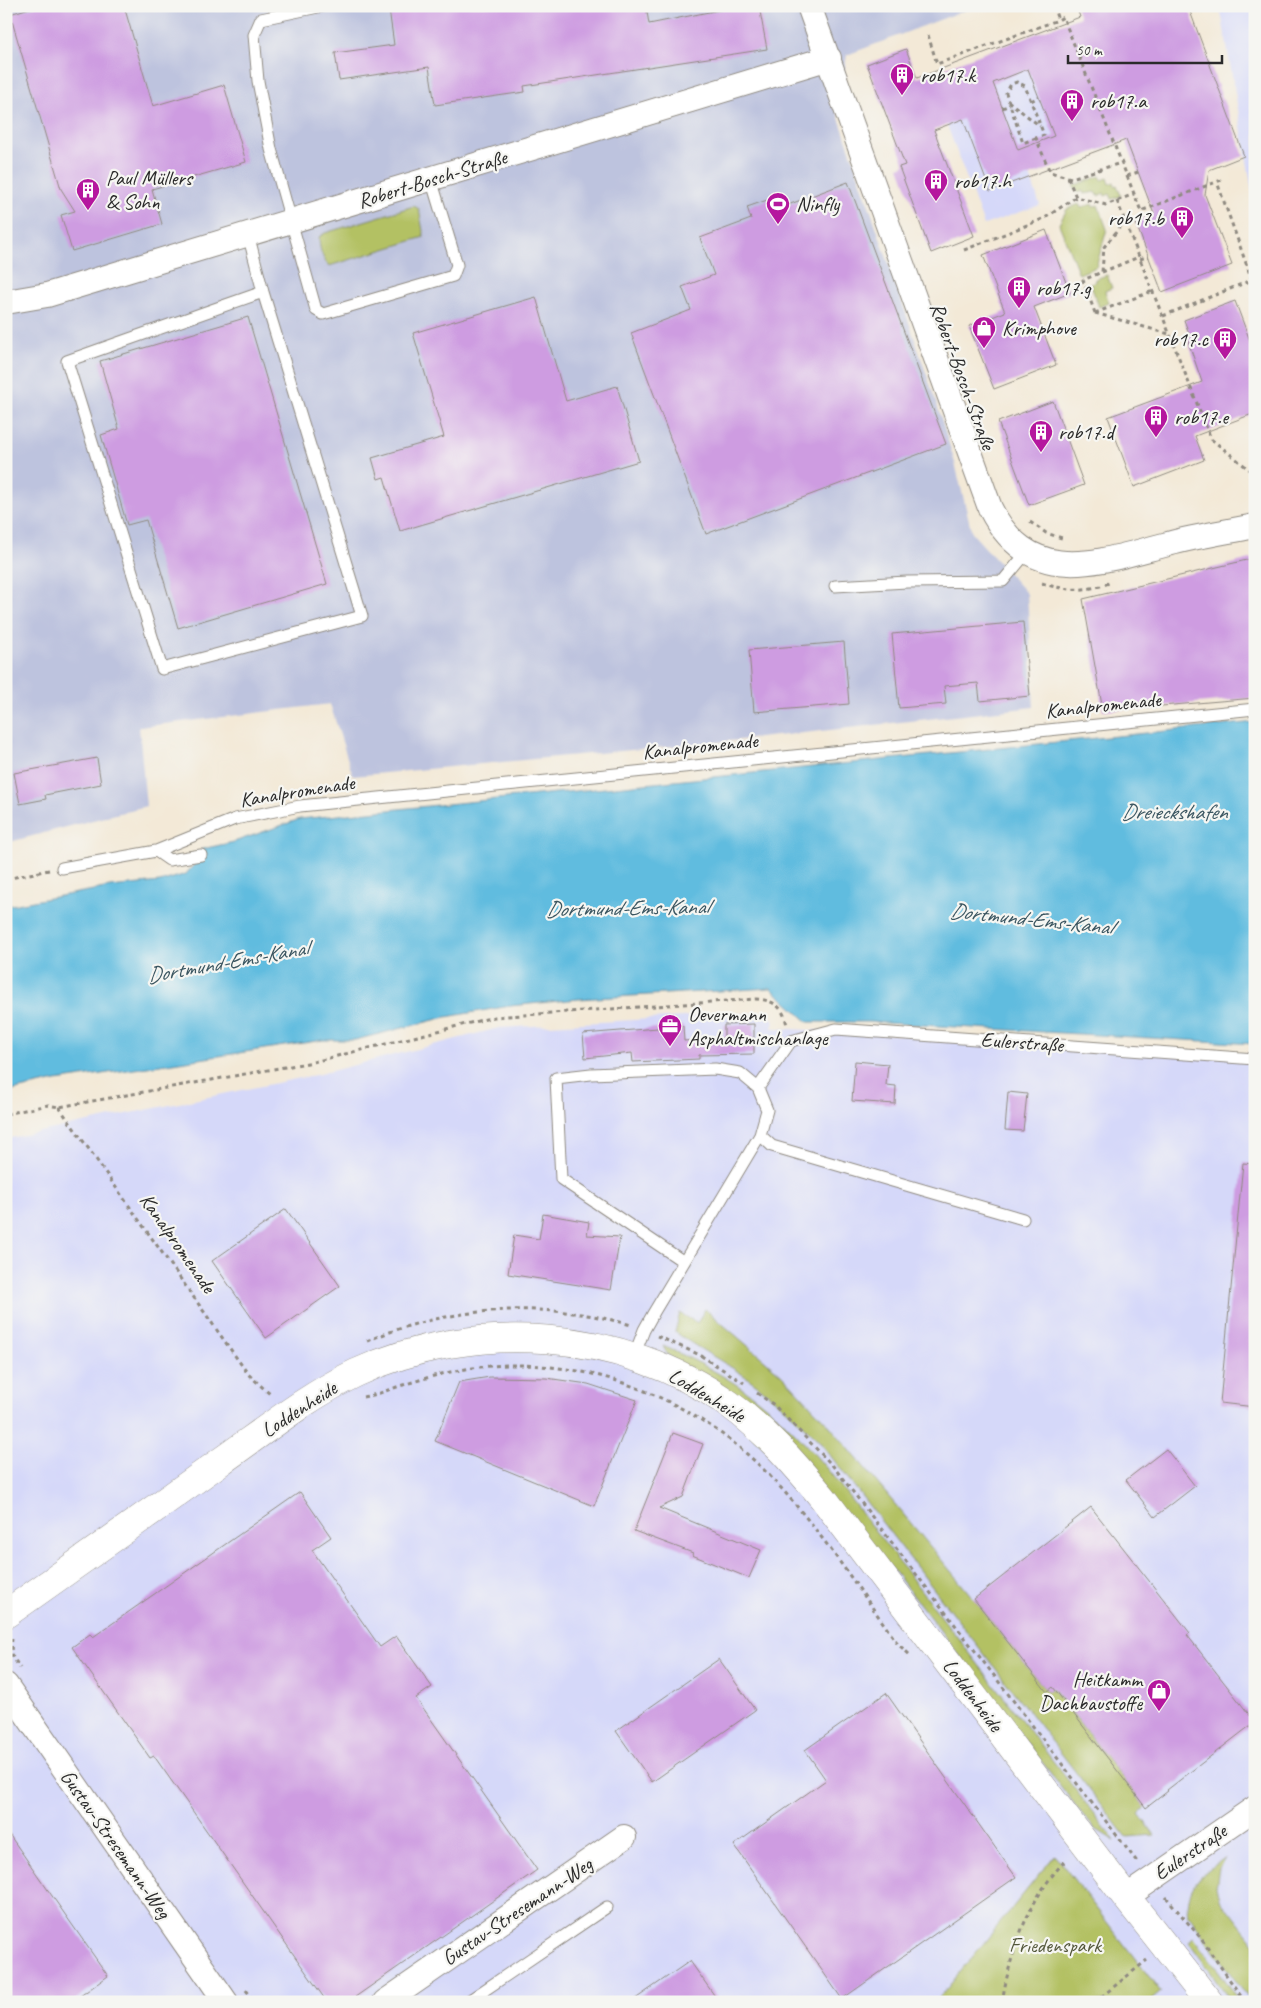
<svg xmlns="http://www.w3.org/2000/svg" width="1261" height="2008" font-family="Caveat,sans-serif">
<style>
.built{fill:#d5d8f9}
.industrial{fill:#bdc3de}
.green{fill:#b3c164;stroke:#6f7648}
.water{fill:#61bcdf;stroke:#467485}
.building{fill:#ce9ce1;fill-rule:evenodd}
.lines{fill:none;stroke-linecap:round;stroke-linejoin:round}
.lane-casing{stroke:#8f8a81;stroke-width:13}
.street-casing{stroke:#8f8a81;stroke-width:26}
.secondary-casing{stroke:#8f8a81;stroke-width:29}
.path{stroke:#8f8a81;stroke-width:3;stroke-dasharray:4 4;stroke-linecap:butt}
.lane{stroke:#fff;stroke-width:11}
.street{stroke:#fff;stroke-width:24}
.secondary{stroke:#fff;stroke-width:28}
.labels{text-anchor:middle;stroke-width:4.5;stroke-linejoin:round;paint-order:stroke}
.poi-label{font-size:21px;fill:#2b2b2b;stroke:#f6f6f2;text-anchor:start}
.street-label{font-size:21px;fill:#2b2b2b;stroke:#f6f6f2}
.park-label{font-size:21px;fill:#54583c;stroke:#f6f6f2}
.water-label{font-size:22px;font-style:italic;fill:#3b5661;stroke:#f6f6f2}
</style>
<rect width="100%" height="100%" fill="#f6f6f2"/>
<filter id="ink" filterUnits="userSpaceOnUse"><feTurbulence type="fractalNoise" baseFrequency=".02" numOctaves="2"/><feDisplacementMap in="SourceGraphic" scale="10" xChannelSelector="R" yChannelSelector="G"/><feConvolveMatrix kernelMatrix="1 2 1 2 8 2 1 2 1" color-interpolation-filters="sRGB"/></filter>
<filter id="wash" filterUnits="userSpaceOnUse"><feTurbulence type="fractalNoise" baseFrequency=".0096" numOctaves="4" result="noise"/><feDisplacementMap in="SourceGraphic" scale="20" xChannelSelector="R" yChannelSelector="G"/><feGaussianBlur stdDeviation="1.12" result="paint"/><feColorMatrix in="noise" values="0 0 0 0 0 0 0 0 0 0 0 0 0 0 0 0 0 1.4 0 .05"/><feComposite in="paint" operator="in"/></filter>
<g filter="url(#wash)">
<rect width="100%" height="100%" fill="#f3e9d7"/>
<!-- built -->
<path class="built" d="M 1220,6 L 1255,6 L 1255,207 Z
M 1059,25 L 1105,148 L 1030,176 L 1040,205 L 984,225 L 944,117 Z
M 752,1013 L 769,1015 L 774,1021 L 772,1028 L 1255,1054 L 1255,2002 L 6,2002 L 6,1139 L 320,1074 L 499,1028 Z"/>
<!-- industrial -->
<path class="industrial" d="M 6,6 L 976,6 L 847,55 L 837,112 L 937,405 L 955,463 L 972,533 L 1027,594 L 1034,707 L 750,739 L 353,776 L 330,704 L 139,727 L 146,806 L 6,843 Z"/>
<!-- green -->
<path class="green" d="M 1100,176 L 1102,180 L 1108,178 L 1110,184 L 1114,182 L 1115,186 L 1117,185 L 1121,196 L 1112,199 L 1110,194 L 1105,196 L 1104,193 L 1098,196 L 1096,192 L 1084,194 L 1083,191 L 1078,193 L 1073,186 Z
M 1079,204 L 1081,208 L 1092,204 L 1093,207 L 1098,205 L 1107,229 L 1096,267 L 1079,274 L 1059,224 L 1067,209 Z
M 414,206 L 419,209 L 424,237 L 329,266 C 322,259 319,247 319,237 L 325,233 Z
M 1107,275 L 1112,288 L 1105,291 L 1109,303 L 1099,307 L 1090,283 L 1095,282 L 1095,279 Z
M 705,1309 L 782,1375 L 829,1425 L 974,1599 L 1047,1692 L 1052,1688 L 1058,1695 L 1146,1808 L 1139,1814 L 1155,1835 L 1126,1837 L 819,1441 C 793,1415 766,1389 734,1369 C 715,1357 694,1346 675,1332 L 680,1313 L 697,1323 Z
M 663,1346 C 700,1362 738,1382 769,1409 C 791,1427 810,1449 828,1470 L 1115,1841 L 1094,1828 L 1083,1815 L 895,1572 L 667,1354 Z
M 1055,1855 L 1161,1992 L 1149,2002 L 936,2002 Z
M 1225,1857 L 1219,1868 L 1216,1887 L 1219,1898 L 1255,1944 L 1255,2002 L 1251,2002 L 1189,1916 C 1184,1886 1203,1873 1225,1857 Z
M 1193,1937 L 1197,1941 L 1241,2002 L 1232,2002 L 1189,1942 Z"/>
<!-- water -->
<path class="water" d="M 1255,722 L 1255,1044 L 869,1022 L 808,1022 L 771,988 L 578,999 L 510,1006 L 446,1017 L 355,1040 L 323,1040 L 56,1081 L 6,1092 L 6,906 L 110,887 L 160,882 L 186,874 L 200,858 L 202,849 L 234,842 L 300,819 Z"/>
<g id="blocks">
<!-- building -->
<path class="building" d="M 36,6 L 124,6 L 153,106 L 224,85 L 246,162 L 152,189 L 162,224 L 72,251 L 61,215 L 75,211 L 61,189 L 10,14 Z
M 410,6 L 646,6 L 649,24 L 739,6 L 759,6 L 767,49 L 524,86 L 525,92 L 435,105 L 429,67 L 339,80 L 335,53 L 394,45 L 389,9 Z
M 1076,6 L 1188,6 L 1244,156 L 1209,170 L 1205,195 L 1232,265 L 1162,292 L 1135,221 L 1154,214 L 1126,140 L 990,191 L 963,119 L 934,130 L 974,236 L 931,253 L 899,167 L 905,165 L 867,64 L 906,49 L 917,78 L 1080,17 ZM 1028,69 L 1054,136 L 1018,150 L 993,83 Z
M 848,182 L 946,444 L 706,534 L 631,333 L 691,310 L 682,287 L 714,275 L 700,238 L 751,219 L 747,207 L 776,197 L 780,208 Z
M 1046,230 L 1070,293 L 1034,307 L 1056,365 L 994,389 L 969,326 L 1005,312 L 983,255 Z
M 536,297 L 566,401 L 617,386 L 639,461 L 400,531 L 384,477 L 378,479 L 372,458 L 444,437 L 413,333 Z
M 1235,301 L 1255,354 L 1255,413 L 1195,436 L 1204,460 L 1134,487 L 1108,417 L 1202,382 L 1187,338 L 1190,336 L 1184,320 Z
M 248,317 L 327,584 L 178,628 L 146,520 L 127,525 L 101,435 L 119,429 L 100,361 Z
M 1053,401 L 1084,485 L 1029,505 L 998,422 Z
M 1255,558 L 1255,698 L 1103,711 L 1083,599 Z
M 1023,622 L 1030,696 L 980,701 L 978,683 L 944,686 L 946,704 L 899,708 L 892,634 Z
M 844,642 L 849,704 L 754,712 L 749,650 Z
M 97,758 L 101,784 L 45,795 L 46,799 L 20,804 L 14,773 Z
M 754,1024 L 754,1054 L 699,1055 L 699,1059 L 633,1062 L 632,1053 L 585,1058 L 583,1034 L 683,1026 L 684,1041 L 724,1038 L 724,1025 Z
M 855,1061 L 888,1064 L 886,1085 L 896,1086 L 895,1104 L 852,1101 Z
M 1008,1092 L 1027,1094 L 1023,1131 L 1005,1130 Z
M 1243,1163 L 1255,1164 L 1255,1407 L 1220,1403 Z
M 286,1209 L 340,1286 L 266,1338 L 212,1261 Z
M 543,1214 L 589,1222 L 587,1235 L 620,1237 L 611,1290 L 508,1274 L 514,1235 L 539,1239 Z
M 490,1377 L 546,1378 L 588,1384 L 637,1400 L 594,1506 L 435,1441 L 459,1382 Z
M 673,1433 L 703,1444 L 683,1497 L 659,1508 L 761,1550 L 749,1578 L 692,1555 L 693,1553 L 634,1531 Z
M 1166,1449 L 1195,1486 L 1155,1517 L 1126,1480 Z
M 300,1492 L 331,1537 L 312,1550 L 380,1647 L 396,1636 L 432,1687 L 416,1698 L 537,1870 L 348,2002 L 327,2002 L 154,1756 L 150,1758 L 72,1647 L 90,1634 L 93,1637 Z
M 1091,1507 L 1190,1633 L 1187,1635 L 1255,1722 L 1167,1790 L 1168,1791 L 1146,1808 L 1053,1687 L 1047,1692 L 974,1599 Z
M 719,1659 L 755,1710 L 652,1782 L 616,1731 Z
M 886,1693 L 1016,1877 L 842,1999 L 734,1845 L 826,1780 L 805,1750 Z
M 6,1830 L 108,1976 L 72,2002 L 6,2002 Z
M 690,1961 L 719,2002 L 631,2002 Z"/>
</g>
</g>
<g filter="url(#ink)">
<use href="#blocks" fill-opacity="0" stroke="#8f8a81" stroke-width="1"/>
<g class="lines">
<!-- lane casing -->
<g class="lane-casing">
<path id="lane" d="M 323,6 L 261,19 L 254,35 L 258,81 L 271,149 L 316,310 L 323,314 L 453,276 L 457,265 L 431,179
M 248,234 L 263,292 L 362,616 L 162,669 L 67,361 L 263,292
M 835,586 L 907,582 L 1003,581 L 1028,551
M 201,855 L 169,860 L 156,851 L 235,819 L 300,806 L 1255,709
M 62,868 L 156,851
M 758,1088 L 791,1041 L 836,1029 L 1255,1059
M 760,1135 L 772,1146 L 1023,1219
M 634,1356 L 644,1330 L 654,1312 L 760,1135 L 767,1110 L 758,1088 L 740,1073 L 715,1069 L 591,1074 L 556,1078 L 561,1179 L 684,1262
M 467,2002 L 607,1907"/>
</g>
<!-- street casing -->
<g class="street-casing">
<path id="street" d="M 809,6 L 990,508 C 1031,590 1100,561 1168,544 C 1197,536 1226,532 1255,526
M 6,302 L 47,295 L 829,58
M 6,1685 L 226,2002
M 1126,1897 L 1255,1808
M 385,2002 L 624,1837"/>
</g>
<!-- secondary casing -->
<g class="secondary-casing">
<path id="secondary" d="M 6,1614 C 78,1563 149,1513 220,1462 C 264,1431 308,1396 356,1373 C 474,1318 622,1328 729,1404 C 765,1430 794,1463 823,1498 L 1126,1897 L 1209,2002"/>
</g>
<!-- path -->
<path class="path" d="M 1053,6 L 1058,20 L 1063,17 L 1141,211 L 1224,179
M 928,35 L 937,64 L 1058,20
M 1008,101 L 1040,126
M 1031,101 L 1039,97
M 1002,108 L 1010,105
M 1036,138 L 1023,143 L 1006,93 L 1011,84 L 1017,82 L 1025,86 L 1044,135 L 1036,138 L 1050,172 L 1071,178 L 1121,163
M 1127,176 L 1138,172
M 1068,178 L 1076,197 L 1106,205 L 1134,194
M 1117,201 L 1211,439 L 1255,474
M 964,250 L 1045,218 L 1076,197
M 1140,259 L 1149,256
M 1102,272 L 1139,257
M 1095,313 L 1083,280 L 1102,272 L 1104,247 L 1125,221
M 1095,313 L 1169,334
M 1095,313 L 1153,291
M 1163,316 L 1252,280 L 1217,182
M 1030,522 L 1046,533 L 1062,538
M 1042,583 C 1064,591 1090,592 1111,582
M 6,879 L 49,870
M 59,1107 L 248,1374 L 271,1395
M 6,1114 L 48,1105 L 59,1107 L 313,1062 L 494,1017 L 756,999 C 774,1000 784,1007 787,1026
M 657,1336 L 700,1355 L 744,1383
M 367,1341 C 448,1306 546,1300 631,1325
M 757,1393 L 774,1405 L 833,1466 L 1138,1863
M 363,1397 C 377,1395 390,1389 403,1385 C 428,1377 454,1370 480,1367 C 586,1355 694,1398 768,1474 C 817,1525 857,1587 899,1645 L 910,1655
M 12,1638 L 11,1654 L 20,1668
M 1166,1897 L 1200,1937 L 1245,2002
M 246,1990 L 255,2002
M 1002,2002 C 1011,1949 1029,1897 1067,1859
M 1095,2002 L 1147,1960"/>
<!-- lane -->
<use href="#lane" class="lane"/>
<!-- street -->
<use href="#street" class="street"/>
<!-- secondary -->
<use href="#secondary" class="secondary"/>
</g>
</g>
<!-- icons -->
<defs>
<g id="building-pin" transform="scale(1.25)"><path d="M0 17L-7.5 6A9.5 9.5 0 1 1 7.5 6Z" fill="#b5179e" stroke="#f6f6f2"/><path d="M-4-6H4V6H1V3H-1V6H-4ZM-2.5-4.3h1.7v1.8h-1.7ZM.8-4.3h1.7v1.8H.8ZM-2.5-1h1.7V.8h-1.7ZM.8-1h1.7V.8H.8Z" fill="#fff"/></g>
<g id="stadium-pin" transform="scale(1.25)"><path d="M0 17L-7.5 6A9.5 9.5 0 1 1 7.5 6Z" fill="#b5179e" stroke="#f6f6f2"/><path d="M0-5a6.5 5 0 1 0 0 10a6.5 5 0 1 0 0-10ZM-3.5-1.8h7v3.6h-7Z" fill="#fff"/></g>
<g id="shop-pin" transform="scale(1.25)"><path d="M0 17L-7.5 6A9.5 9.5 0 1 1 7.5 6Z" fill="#b5179e" stroke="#f6f6f2"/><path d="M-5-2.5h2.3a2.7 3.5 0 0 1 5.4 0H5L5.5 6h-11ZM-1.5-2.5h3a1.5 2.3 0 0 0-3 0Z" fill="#fff"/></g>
<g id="office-pin" transform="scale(1.25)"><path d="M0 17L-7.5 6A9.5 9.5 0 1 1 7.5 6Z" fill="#b5179e" stroke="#f6f6f2"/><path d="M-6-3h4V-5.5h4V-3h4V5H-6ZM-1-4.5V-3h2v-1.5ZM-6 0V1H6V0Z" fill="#fff"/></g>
</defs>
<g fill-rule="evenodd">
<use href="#building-pin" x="902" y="75"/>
<use href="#building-pin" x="1072" y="101"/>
<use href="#building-pin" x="936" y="181"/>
<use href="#building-pin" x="88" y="190"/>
<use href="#stadium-pin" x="778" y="204"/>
<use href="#building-pin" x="1182" y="218"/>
<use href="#building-pin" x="1019" y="288"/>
<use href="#shop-pin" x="984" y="328"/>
<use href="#building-pin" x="1225" y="339"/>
<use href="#building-pin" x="1156" y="417"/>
<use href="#building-pin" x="1041" y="432"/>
<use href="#office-pin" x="670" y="1026"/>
<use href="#shop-pin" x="1159" y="1691"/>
</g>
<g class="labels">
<!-- poi labels -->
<g class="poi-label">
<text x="920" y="82">rob17.k</text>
<text x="1090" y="108">rob17.a</text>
<text x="106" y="185">Paul Müllers<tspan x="106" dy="24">&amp; Sohn</tspan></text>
<text x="954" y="188">rob17.h</text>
<text x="796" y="211">Ninfly</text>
<text x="1164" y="225" text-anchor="end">rob17.b</text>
<text x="1036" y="295">rob17.g</text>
<text x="1002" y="335">Krimphove</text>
<text x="1208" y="346" text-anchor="end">rob17.c</text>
<text x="1174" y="424">rob17.e</text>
<text x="1058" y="439">rob17.d</text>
<text x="688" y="1021">Oevermann<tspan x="688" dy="24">Asphaltmischanlage</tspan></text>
<text x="1142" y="1686" text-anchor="end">Heitkamm<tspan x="1142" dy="24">Dachbaustoffe</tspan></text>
</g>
<!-- street labels -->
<g class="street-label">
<text transform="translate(432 179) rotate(-17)" y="7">Robert-Bosch-Straße</text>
<text transform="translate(963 376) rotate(70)" y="7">Robert-Bosch-Straße</text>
<text transform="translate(1103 705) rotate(-6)" y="7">Kanalpromenade</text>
<text transform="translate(700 746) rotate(-6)" y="7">Kanalpromenade</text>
<text transform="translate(297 791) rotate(-9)" y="7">Kanalpromenade</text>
<text transform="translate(1022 1042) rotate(4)" y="7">Eulerstraße</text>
<text transform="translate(178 1243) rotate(55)" y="7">Kanalpromenade</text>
<text transform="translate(707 1395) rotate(31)" y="7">Loddenheide</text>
<text transform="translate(299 1409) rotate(-33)" y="7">Loddenheide</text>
<text transform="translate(973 1695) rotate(53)" y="7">Loddenheide</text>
<text transform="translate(116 1844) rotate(55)" y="7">Gustav-Stresemann-Weg</text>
<text transform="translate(1190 1852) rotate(-34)" y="7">Eulerstraße</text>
<text transform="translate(517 1911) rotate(-34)" y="7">Gustav-Stresemann-Weg</text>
</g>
<!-- park labels -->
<g class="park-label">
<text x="1055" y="1952">Friedenspark</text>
</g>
<!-- water labels -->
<g class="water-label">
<text x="1174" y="819">Dreieckshafen</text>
<text transform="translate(627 907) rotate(-1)" y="8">Dortmund-Ems-Kanal</text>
<text transform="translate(1031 918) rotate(6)" y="8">Dortmund-Ems-Kanal</text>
<text transform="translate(227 961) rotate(-10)" y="8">Dortmund-Ems-Kanal</text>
</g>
</g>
<!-- margin -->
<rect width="1261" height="2008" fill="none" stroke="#f6f6f2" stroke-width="25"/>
<!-- scale -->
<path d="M1068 55v8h154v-8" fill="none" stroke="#2b2b2b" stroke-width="2.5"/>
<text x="1076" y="55" font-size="15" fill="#2b2b2b" stroke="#f6f6f2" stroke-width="4" paint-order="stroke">50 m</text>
</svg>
